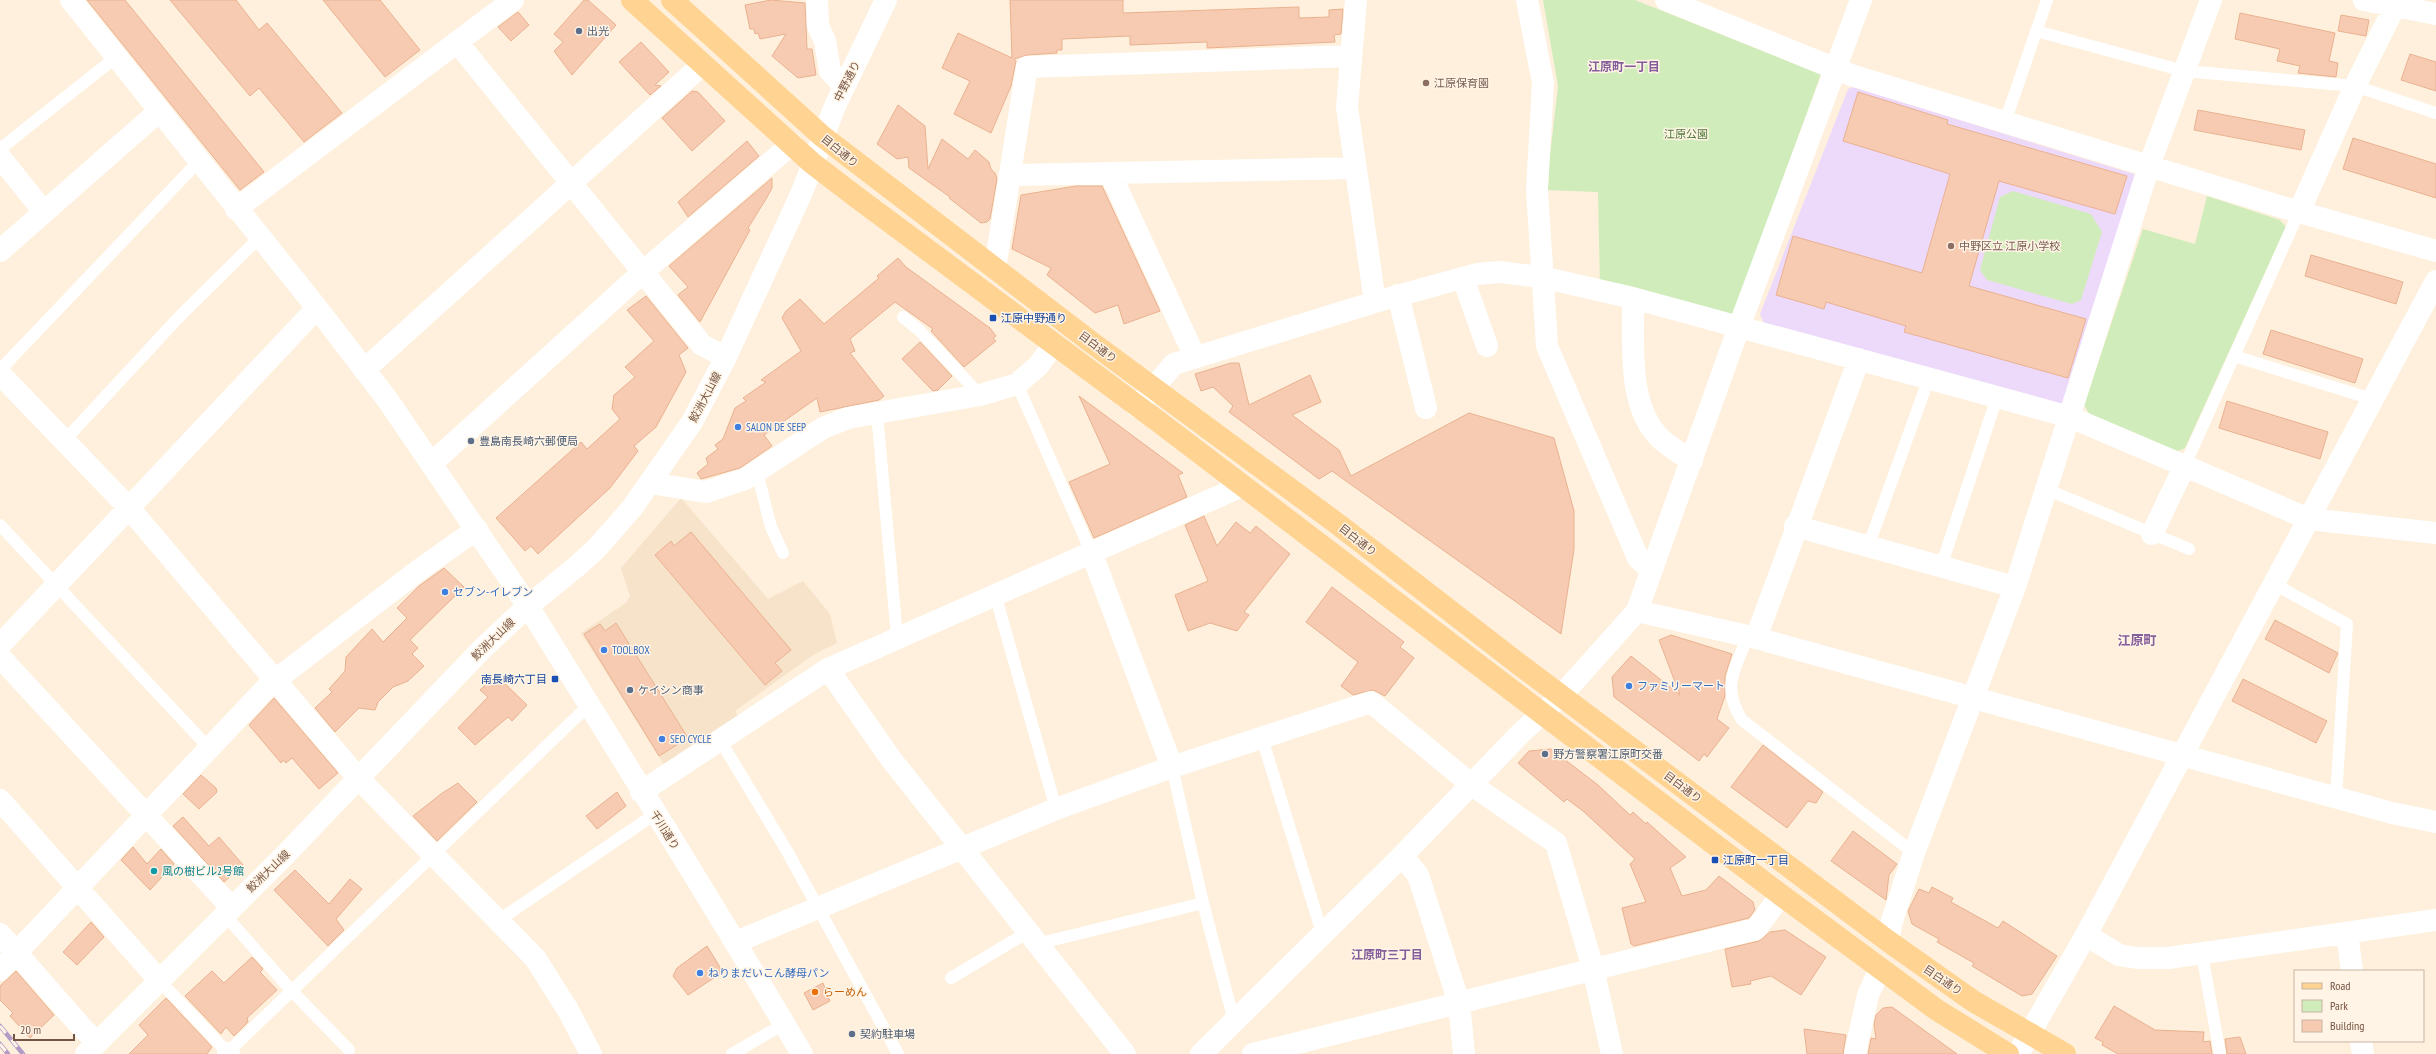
<svg xmlns="http://www.w3.org/2000/svg" width="2436" height="1054" font-family="'PT Sans Narrow','Noto Sans JP',sans-serif">
<style>
.residential{fill:#f7e2ca}
.education{fill:#eddafa}
.green{fill:#d0ecba}
.building{fill:#f6cbb1;stroke:#eab190}
.lines{fill:none;stroke-linecap:round;stroke-linejoin:round}
.service{stroke:#fff;stroke-width:12}
.minor{stroke:#fff;stroke-width:22}
.tertiary{stroke:#fff;stroke-width:22}
.secondary{stroke:#fff;stroke-width:22}
.primary{stroke:#ffd493;stroke-width:22}
.rail-casing{stroke:#b29cc7;stroke-width:4.5}
.rail{stroke:#fff4e5;stroke-width:3;stroke-dasharray:9;stroke-linecap:butt}
.service-dot{fill:#5c6f8a;stroke:#fff4e5;stroke-width:1.5}
.education-dot{fill:#8d6e63;stroke:#fff4e5;stroke-width:1.5}
.transit-dot{fill:#1a4fb4;stroke:#fff4e5;stroke-width:1.5}
.shop-dot{fill:#3f7fe0;stroke:#fff4e5;stroke-width:1.5}
.culture-dot{fill:#0f9aa8;stroke:#fff4e5;stroke-width:1.5}
.food-dot{fill:#e8710a;stroke:#fff4e5;stroke-width:1.5}
.labels{text-anchor:middle;stroke-width:3;stroke-linejoin:round;paint-order:stroke}
.service-label{font-size:11px;fill:#4e5e75;stroke:#fff4e5;text-anchor:start}
.street-label{font-size:11px;fill:#755443;stroke:#fff4e5}
.education-label{font-size:11px;fill:#785e54;stroke:#fff4e5;text-anchor:start}
.park-label{font-size:11px;fill:#4c7738;stroke:#fff4e5}
.transit-label{font-size:11px;fill:#164399;stroke:#fff4e5;text-anchor:start}
.shop-label{font-size:11px;fill:#366cbe;stroke:#fff4e5;text-anchor:start}
.culture-label{font-size:11px;fill:#0d838f;stroke:#fff4e5;text-anchor:start}
.food-label{font-size:11px;fill:#c56008;stroke:#fff4e5;text-anchor:start}
.neighbourhood-label{font-size:12px;font-weight:bold;fill:#845e9a;stroke:#fff4e5}
.quarter-label{font-size:13px;font-weight:bold;fill:#845e9a;stroke:#fff4e5}
</style>
<rect width="100%" height="100%" fill="#fef0dc"/>
<!-- residential -->
<path class="residential" d="M 681,498 L 768,599 L 803,581 L 830,614 L 837,643 L 813,655 L 735,711 L 739,718 L 665,766 L 581,633 L 626,603 L 630,596 L 621,568 Z"/>
<!-- education -->
<path class="education" d="M 1853,87 L 2134,174 L 2137,179 L 2067,401 L 2058,406 L 1765,326 L 1760,314 L 1848,89 Z"/>
<!-- green -->
<path class="green" d="M 1543,0 L 1635,0 L 1821,74 L 1733,316 L 1600,286 L 1598,192 L 1546,190 L 1558,86 Z
M 2013,191 L 2091,214 L 2102,232 L 2081,300 L 2072,304 L 1987,280 L 1980,270 L 2000,197 Z
M 2207,196 L 2280,220 L 2286,227 L 2185,448 L 2176,452 L 2090,415 L 2084,405 L 2143,229 L 2195,244 Z"/>
<!-- building -->
<path class="building" d="M 87,0 L 125,0 L 264,172 L 240,190 Z
M 170,0 L 236,0 L 259,30 L 267,23 L 342,113 L 304,142 L 259,88 L 250,96 Z
M 323,0 L 380,0 L 420,50 L 385,77 Z
M 584,0 L 588,0 L 616,25 L 572,75 L 554,51 L 563,42 L 554,34 Z
M 771,0 L 805,3 L 807,49 L 812,49 L 816,75 L 798,78 L 772,56 L 786,34 L 760,39 L 758,33 L 755,34 L 754,29 L 750,29 L 745,5 Z
M 1010,0 L 1123,0 L 1123,13 L 1299,7 L 1299,18 L 1329,17 L 1329,10 L 1343,9 L 1341,34 L 1334,35 L 1335,42 L 1207,48 L 1207,42 L 1130,45 L 1130,36 L 1062,39 L 1062,50 L 1057,50 L 1057,53 L 1027,55 L 1014,59 L 1016,61 L 1011,86 L 991,133 L 954,114 L 970,81 L 942,68 L 958,33 L 1012,58 Z
M 518,12 L 529,25 L 511,41 L 498,27 Z
M 2240,13 L 2335,33 L 2329,61 L 2338,63 L 2336,77 L 2298,73 L 2300,66 L 2277,61 L 2280,49 L 2235,39 Z
M 2341,15 L 2369,20 L 2366,36 L 2338,31 Z
M 641,42 L 669,72 L 655,85 L 661,86 L 650,95 L 619,62 Z
M 2410,54 L 2436,62 L 2436,91 L 2401,80 Z
M 692,91 L 698,92 L 725,121 L 692,151 L 662,118 Z
M 1858,92 L 1948,120 L 1947,124 L 2127,176 L 2115,214 L 1999,181 L 1969,286 L 2086,319 L 2068,378 L 1904,332 L 1906,326 L 1826,302 L 1824,309 L 1776,295 L 1793,236 L 1922,273 L 1950,174 L 1843,141 Z
M 898,105 L 925,126 L 928,169 L 942,139 L 968,159 L 975,150 L 989,162 L 991,169 L 995,173 L 997,179 L 990,219 L 987,222 L 981,223 L 949,198 L 950,197 L 909,168 L 908,157 L 897,159 L 877,144 Z
M 2198,110 L 2305,130 L 2301,150 L 2194,130 Z
M 2353,138 L 2436,164 L 2436,198 L 2343,169 Z
M 747,141 L 759,156 L 688,217 L 678,202 Z
M 772,178 L 772,188 L 766,199 L 748,228 L 750,230 L 700,322 L 678,295 L 688,287 L 669,266 Z
M 1076,186 L 1102,186 L 1160,311 L 1124,324 L 1118,305 L 1095,313 L 1047,275 L 1051,268 L 1012,249 L 1021,195 Z
M 2311,255 L 2403,282 L 2396,304 L 2305,276 Z
M 898,258 L 906,267 L 990,328 L 996,336 L 993,338 L 996,341 L 964,367 L 931,331 L 933,329 L 895,302 L 850,339 L 855,351 L 850,353 L 884,396 L 879,400 L 820,412 L 817,398 L 764,435 L 772,446 L 740,468 L 701,479 L 697,473 L 708,464 L 706,458 L 718,449 L 715,445 L 723,439 L 735,408 L 746,401 L 743,398 L 766,382 L 761,380 L 801,351 L 782,318 L 786,311 L 800,299 L 824,324 L 879,278 L 877,276 Z
M 646,296 L 688,348 L 679,355 L 686,372 L 656,427 L 634,446 L 638,451 L 610,488 L 538,554 L 531,546 L 525,551 L 496,518 L 581,442 L 587,449 L 620,419 L 612,409 L 614,395 L 635,377 L 625,367 L 654,341 L 627,310 Z
M 2271,330 L 2363,359 L 2355,383 L 2263,354 Z
M 920,342 L 952,376 L 938,390 L 933,391 L 902,359 Z
M 1231,363 L 1239,363 L 1249,405 L 1310,375 L 1321,402 L 1292,415 L 1339,450 L 1351,476 L 1469,413 L 1554,438 L 1574,511 L 1574,549 L 1561,634 L 1332,471 L 1319,479 L 1229,412 L 1233,406 L 1213,387 L 1201,391 L 1195,374 Z
M 1079,396 L 1183,473 L 1178,475 L 1187,497 L 1094,538 L 1069,482 L 1110,464 Z
M 2227,401 L 2328,432 L 2320,459 L 2219,428 Z
M 1204,516 L 1217,546 L 1236,522 L 1250,533 L 1256,526 L 1290,554 L 1244,612 L 1249,615 L 1237,631 L 1210,623 L 1188,631 L 1175,595 L 1208,581 L 1185,525 Z
M 691,532 L 791,650 L 775,663 L 782,671 L 765,685 L 655,555 L 671,541 L 674,546 Z
M 444,568 L 464,587 L 410,640 L 418,648 L 412,654 L 424,666 L 408,681 L 393,687 L 378,702 L 375,710 L 359,708 L 335,732 L 315,708 L 332,692 L 329,689 L 345,671 L 346,657 L 372,629 L 383,642 L 407,618 L 397,608 L 419,586 Z
M 1332,587 L 1404,642 L 1400,647 L 1414,658 L 1385,696 L 1373,690 L 1353,695 L 1341,686 L 1358,662 L 1306,622 Z
M 2275,620 L 2338,653 L 2329,673 L 2265,639 Z
M 616,623 L 688,738 L 659,756 L 584,634 L 600,624 L 605,631 Z
M 1671,635 L 1732,654 L 1725,676 L 1725,696 L 1717,719 L 1729,728 L 1707,757 L 1704,754 L 1699,761 L 1614,697 L 1612,677 L 1631,656 L 1680,695 L 1659,640 Z
M 496,675 L 527,705 L 512,721 L 508,717 L 475,745 L 458,728 L 488,697 L 480,690 Z
M 2243,679 L 2327,721 L 2316,743 L 2232,701 Z
M 274,698 L 338,773 L 319,789 L 292,758 L 286,763 L 283,760 L 281,763 L 249,725 Z
M 1763,745 L 1823,792 L 1816,803 L 1808,801 L 1787,828 L 1731,787 Z
M 1551,749 L 1598,785 L 1630,815 L 1633,812 L 1646,824 L 1647,822 L 1686,857 L 1670,868 L 1682,896 L 1706,890 L 1719,876 L 1753,902 L 1755,910 L 1749,918 L 1634,946 L 1631,944 L 1622,908 L 1646,902 L 1630,864 L 1635,859 L 1583,811 L 1567,799 L 1564,802 L 1518,763 L 1529,751 Z
M 201,775 L 216,788 L 217,792 L 199,809 L 183,794 Z
M 458,783 L 477,802 L 437,841 L 413,816 L 441,794 Z
M 617,792 L 626,806 L 597,829 L 586,816 Z
M 183,817 L 209,846 L 219,837 L 243,865 L 224,882 L 173,826 Z
M 1853,831 L 1897,864 L 1889,875 L 1886,900 L 1831,861 Z
M 133,847 L 147,864 L 161,849 L 174,864 L 150,890 L 121,860 Z
M 295,870 L 329,904 L 350,879 L 362,889 L 336,919 L 344,930 L 328,946 L 274,890 Z
M 1932,887 L 1953,898 L 1951,902 L 1998,928 L 2003,921 L 2057,956 L 2032,994 L 2022,996 L 1972,966 L 1974,963 L 1937,942 L 1939,939 L 1912,924 L 1908,911 L 1919,889 L 1929,893 Z
M 91,922 L 104,937 L 77,965 L 63,952 Z
M 1785,930 L 1826,957 L 1801,995 L 1771,976 L 1750,981 L 1751,984 L 1732,987 L 1725,949 L 1759,941 L 1770,932 Z
M 707,946 L 723,972 L 688,995 L 673,976 L 677,968 Z
M 252,957 L 263,969 L 260,972 L 277,990 L 247,1018 L 248,1022 L 234,1036 L 226,1027 L 221,1034 L 185,996 L 212,971 L 224,983 Z
M 16,971 L 54,1015 L 30,1038 L 10,1016 L 13,1013 L 0,1000 L 0,986 Z
M 823,983 L 830,1001 L 813,1010 L 804,993 Z
M 166,998 L 212,1047 L 207,1054 L 129,1054 L 148,1035 L 139,1025 Z
M 2114,1006 L 2155,1030 L 2204,1032 L 2203,1042 L 2210,1041 L 2212,1054 L 2118,1054 L 2102,1045 L 2103,1042 L 2095,1038 Z
M 1892,1007 L 1957,1054 L 1868,1054 L 1871,1038 L 1876,1039 L 1874,1024 L 1876,1015 L 1883,1008 Z
M 1804,1029 L 1846,1035 L 1843,1054 L 1807,1054 Z
M 2240,1037 L 2246,1054 L 2227,1054 L 2225,1039 Z"/>
<g class="lines">
<!-- service -->
<path class="service" d="M 2036,31 L 2184,71 L 2355,86 L 2436,113
M 2005,122 L 2047,0
M 0,149 L 115,58
M 903,317 L 920,331 L 980,395
M 2234,356 L 2372,399
M 0,370 L 198,162
M 1017,384 L 1092,554
M 877,413 L 897,637
M 64,441 L 180,316 L 259,238
M 2185,465 L 2299,212
M 757,472 L 771,527 L 783,553
M 2046,489 L 2189,549
M 0,525 L 210,749
M 1868,547 L 1929,378
M 1941,567 L 1997,397
M 2274,584 L 2347,624 L 2336,797
M 995,594 L 1056,809
M 1748,636 C 1735,669 1721,687 1742,720 L 1914,853
M 1262,738 L 1322,933
M 720,740 L 787,851 L 898,1054
M 1172,767 L 1203,903 L 1234,1021
M 224,914 L 291,990 L 349,1050
M 499,920 L 655,814
M 1037,944 L 1203,903
M 2202,954 L 2220,1054
M 951,978 L 1028,932
M 159,980 L 228,1053
M 226,1054 L 589,705
M 732,1054 L 784,1024"/>
<!-- minor -->
<path class="minor" d="M 71,0 L 317,308 L 387,399 L 528,606
M 817,0 L 818,26 L 825,41 L 830,71 L 844,86
M 1356,0 L 1347,107 L 1375,302
M 1527,0 L 1543,83 L 1537,190 L 1547,346 L 1638,558 L 1651,570
M 1666,0 L 1851,75 L 2299,212 L 2436,251
M 2364,0 L 2436,14
M 457,42 L 702,345 L 726,357
M 0,157 L 44,212
M 1110,173 L 1195,357
M 1010,175 L 1356,168
M 236,209 L 513,0
M 2299,212 L 2355,86 L 2398,0
M 0,251 L 158,112
M 995,268 L 1027,67 L 1351,56
M 1463,278 L 1487,346
M 1398,295 L 1426,408
M 1633,298 C 1634,341 1626,408 1662,440 C 1671,448 1682,454 1692,461
M 364,370 L 702,65
M 0,374 L 129,508 L 359,779 L 535,958 L 568,1010 L 591,1054
M 1137,407 L 1174,364 L 1375,302 L 1477,274 L 1499,272 L 1541,277 L 1633,298 L 2070,417 L 2309,519 L 2436,533
M 431,464 L 643,272 L 792,144
M 650,483 L 706,492 L 745,479 L 823,428 L 848,418 L 980,395 L 1017,384 L 1038,366 L 1054,344
M 1795,526 L 2015,587
M 2152,534 L 2185,465
M 1092,554 L 1172,767
M 1756,638 L 1859,359
M 0,645 L 317,308
M 0,657 L 231,907
M 828,669 L 891,759 L 1125,1054
M 641,792 L 828,669 L 1242,486
M 0,800 L 159,980
M 1402,856 L 1418,875 L 1459,1003 L 1464,1054
M 2347,933 L 2352,971
M 0,934 L 84,1030 L 98,1042
M 2086,935 L 2119,955 L 2137,958 L 2168,958 L 2436,920
M 1888,941 L 1892,921 L 1914,853 L 2015,587 L 2149,166 L 2211,0
M 736,942 L 1056,809 L 1172,767 L 1371,702 L 1472,785 L 1556,843 L 1593,968 L 1612,1054
M 0,970 L 269,685 L 419,570 L 477,529
M 2361,1041 L 2363,1054
M 228,1053 L 229,1054
M 1253,1054 L 1756,929 L 1781,895
M 1855,1054 L 1868,995 L 1880,969"/>
<!-- tertiary -->
<path class="tertiary" d="M 1637,611 L 1756,638 L 2392,813 L 2436,822
M 1201,1054 L 1402,856 L 1521,733 L 1561,696 L 1637,611 L 1739,327 L 1861,0
M 2018,1054 L 2086,935 L 2436,281"/>
<!-- secondary -->
<path class="secondary" d="M 528,606 C 620,755 713,903 802,1054
M 86,1054 L 286,854 L 482,649 L 528,606 L 576,567 L 596,549 L 632,508 L 692,422 L 726,357 L 802,192 L 835,106 L 886,0"/>
<!-- primary -->
<path class="primary" d="M 632,0 L 812,163 L 855,196 L 1159,422 L 1781,895 L 1937,1010 L 2008,1054
M 672,0 L 822,136 L 1091,342 L 1339,525 L 1520,665 L 1888,941 L 1973,1001 L 2065,1054"/>
<!-- rail casing -->
<g class="rail-casing">
<path id="rail" d="M 0,1026 L 23,1054
M 0,1044 L 8,1054"/>
</g>
<!-- rail -->
<use href="#rail" class="rail"/>
</g>
<!-- markers -->
<g class="service-dot">
<circle cx="579" cy="31" r="4"/>
<circle cx="471" cy="441" r="4"/>
<circle cx="630" cy="690" r="4"/>
<circle cx="1545" cy="754" r="4"/>
<circle cx="852" cy="1034" r="4"/>
</g>
<g class="education-dot">
<circle cx="1426" cy="83" r="4"/>
<circle cx="1951" cy="246" r="4"/>
</g>
<g class="transit-dot">
<rect x="989" y="314" width="8" height="8" rx="2"/>
<rect x="551" y="675" width="8" height="8" rx="2"/>
<rect x="1711" y="856" width="8" height="8" rx="2"/>
</g>
<g class="shop-dot">
<circle cx="738" cy="427" r="4"/>
<circle cx="445" cy="592" r="4"/>
<circle cx="604" cy="650" r="4"/>
<circle cx="1629" cy="686" r="4"/>
<circle cx="662" cy="739" r="4"/>
<circle cx="700" cy="973" r="4"/>
</g>
<circle class="culture-dot" cx="154" cy="871" r="4"/>
<circle class="food-dot" cx="815" cy="992" r="4"/>
<g class="labels">
<!-- service labels -->
<g class="service-label">
<text x="587" y="35">出光</text>
<text x="479" y="445">豊島南長崎六郵便局</text>
<text x="638" y="694">ケイシン商事</text>
<text x="1553" y="758">野方警察署江原町交番</text>
<text x="860" y="1038">契約駐車場</text>
</g>
<!-- street labels -->
<g class="street-label">
<text transform="translate(847 81) rotate(-63)" y="4">中野通り</text>
<text transform="translate(840 151) rotate(39)" y="4">目白通り</text>
<text transform="translate(1098 347) rotate(37)" y="4">目白通り</text>
<text transform="translate(705 397) rotate(-62)" y="4">鮫洲大山線</text>
<text transform="translate(1358 540) rotate(38)" y="4">目白通り</text>
<text transform="translate(493 639) rotate(-44)" y="4">鮫洲大山線</text>
<text transform="translate(1683 787) rotate(37)" y="4">目白通り</text>
<text transform="translate(665 830) rotate(58)" y="4">千川通り</text>
<text transform="translate(268 871) rotate(-44)" y="4">鮫洲大山線</text>
<text transform="translate(1943 980) rotate(34)" y="4">目白通り</text>
</g>
<!-- education labels -->
<g class="education-label">
<text x="1434" y="87">江原保育園</text>
<text x="1959" y="250">中野区立 江原小学校</text>
</g>
<!-- park labels -->
<g class="park-label">
<text x="1686" y="138">江原公園</text>
</g>
<!-- transit labels -->
<g class="transit-label">
<text x="1001" y="322">江原中野通り</text>
<text x="547" y="683" text-anchor="end">南長崎六丁目</text>
<text x="1723" y="864">江原町一丁目</text>
</g>
<!-- shop labels -->
<g class="shop-label">
<text x="746" y="431">SALON DE SEEP</text>
<text x="453" y="596">セブン-イレブン</text>
<text x="612" y="654">TOOLBOX</text>
<text x="1637" y="690">ファミリーマート</text>
<text x="670" y="743">SEO CYCLE</text>
<text x="708" y="977">ねりまだいこん酵母パン</text>
</g>
<!-- culture labels -->
<g class="culture-label">
<text x="162" y="875">風の樹ビル2号館</text>
</g>
<!-- food labels -->
<g class="food-label">
<text x="823" y="996">らーめん</text>
</g>
<!-- neighbourhood labels -->
<g class="neighbourhood-label">
<text x="1624" y="71">江原町一丁目</text>
<text x="1387" y="959">江原町三丁目</text>
</g>
<!-- quarter labels -->
<g class="quarter-label">
<text x="2137" y="645">江原町</text>
</g>
</g>
<!-- legend -->
<rect x="2294" y="970" width="130" height="72" fill="#fff4e5" stroke="#c8b4a4"/>
<rect x="2302" y="983" width="20" height="6" fill="#ffd493" stroke="#c8b4a4"/>
<text x="2330" y="990" font-size="12" fill="#755443">Road</text>
<rect x="2302" y="1000" width="20" height="12" fill="#d0ecba" stroke="#c8b4a4"/>
<text x="2330" y="1010" font-size="12" fill="#755443">Park</text>
<rect x="2302" y="1020" width="20" height="12" fill="#f6cbb1" stroke="#c8b4a4"/>
<text x="2330" y="1030" font-size="12" fill="#755443">Building</text>
<!-- scale -->
<path d="M14 1034v6h60v-6" fill="none" stroke="#755443" stroke-width="2"/>
<text x="20" y="1034" font-size="12" fill="#755443" stroke="#fff4e5" stroke-width="3" paint-order="stroke">20 m</text>
</svg>
